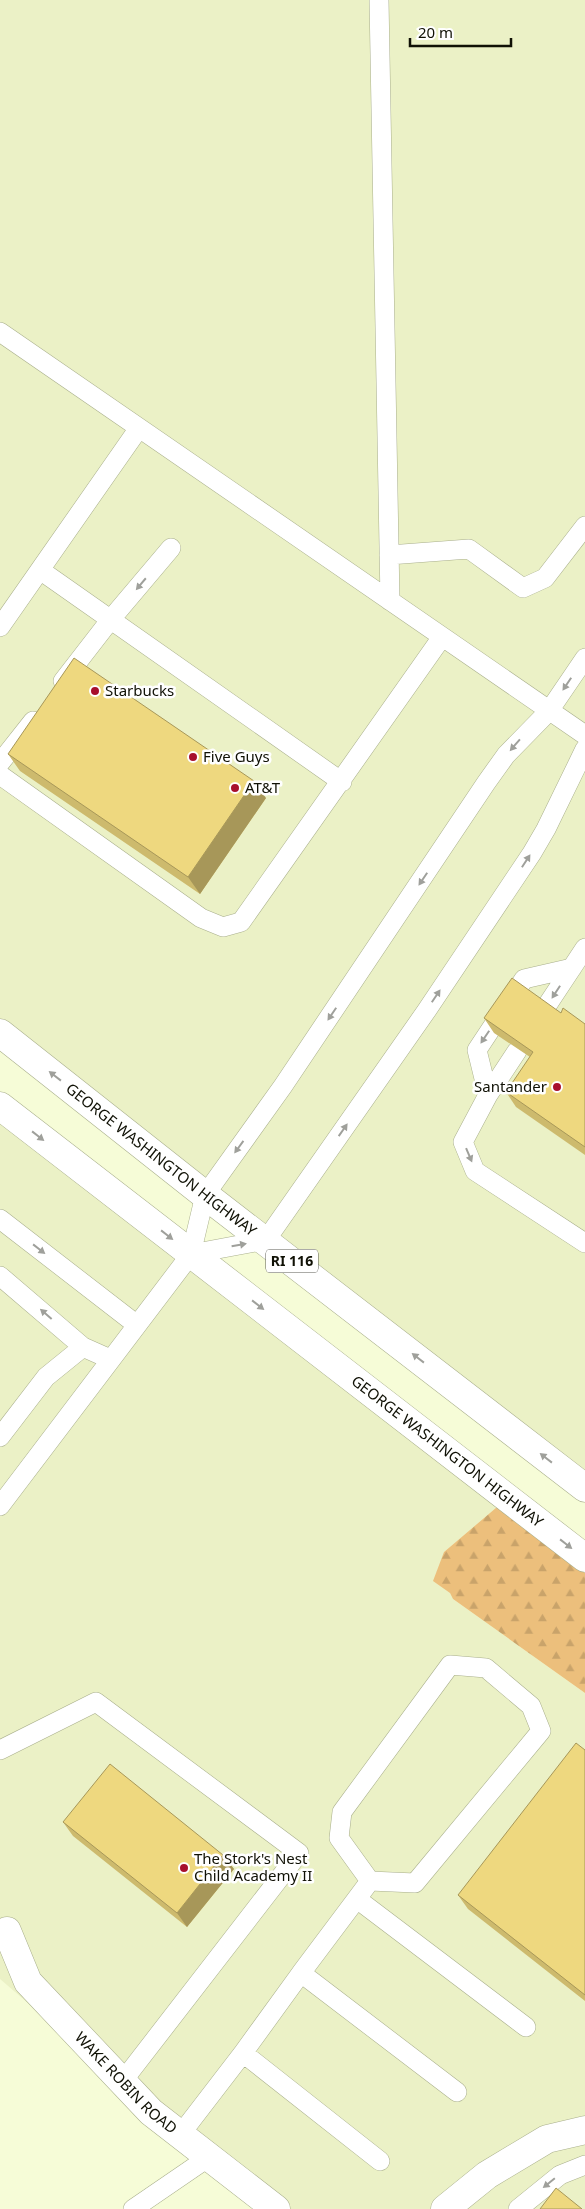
<svg xmlns="http://www.w3.org/2000/svg" width="585" height="2209" font-family="'Noto Sans',sans-serif">
<style>
.built{fill:#ebf1c6}
.forest{fill:url(#forest-firs)}
.lines{fill:none;stroke-linecap:round;stroke-linejoin:round}
.lane-casing{stroke:#a9af8c;stroke-width:20}
.street-casing{stroke:#a9af8c;stroke-width:29}
.primary-casing{stroke:#a9af8c;stroke-width:29}
.lane{stroke:#fff;stroke-width:19}
.street{stroke:#fff;stroke-width:28}
.primary{stroke:#fff;stroke-width:28}
.wall{fill:#cdba6d}
.shaded-wall{fill:#a79759}
.building{fill:#eed87f;stroke:#a79759}
.oneway{fill:#9fa09b}
.poi-dot{fill:#a70f2c;stroke:#fff;stroke-width:2}
.labels{text-anchor:middle;stroke-width:5;stroke-linejoin:round;paint-order:stroke}
.shield{fill:#fff;stroke:#585850;stroke-width:1}
.shield-label{font-size:14px;font-weight:bold;fill:#101105}
.poi-label{font-size:15px;fill:#101105;stroke:#fff;text-anchor:start}
.street-label{font-size:15px;fill:#101105;stroke:#fff}
</style>
<defs>
<pattern id="forest-firs" width="22" height="20" patternUnits="userSpaceOnUse" patternTransform="scale(1.25)"><rect width="22" height="20" fill="#ecbf7c"/><path d="M5 1l3.5 6h-7zM16 11l3.5 6h-7z" fill="#c9a36a"/></pattern>
</defs>
<rect width="100%" height="100%" fill="#f6fcd7"/>
<!-- built -->
<path class="built" d="M 0,0 L 585,0 L 585,1496 L 0,1041 Z
M 0,1117 L 497,1507 L 444,1552 L 450,1593 L 453,1599 L 585,1693 L 585,2209 L 281,2209 L 164,2120 L 0,1979 Z"/>
<!-- forest -->
<path class="forest" d="M 497,1507 L 585,1573 L 585,1693 L 453,1599 L 450,1593 L 433,1581 L 444,1552 Z"/>
<g class="lines">
<!-- lane casing -->
<g class="lane-casing">
<path id="lane" d="M 379,0 L 390,601
M 0,332 L 585,735
M 389,555 L 469,549 L 523,588 L 545,578 L 585,526
M 40,570 L 342,782
M 0,627 L 139,428
M 63,681 L 111,619 L 171,548
M 0,763 L 33,721
M 0,775 L 201,918 L 223,927 L 241,922 L 442,637
M 540,1016 L 585,948
M 517,1051 L 488,1095 L 463,1142 L 475,1171 L 585,1243
M 488,1095 L 477,1050 L 524,979 L 572,968
M 0,1219 L 137,1325
M 191,1254 L 266,1240 L 427,1010 L 532,853 L 546,829 L 585,749
M 0,1276 L 83,1347
M 0,1437 L 46,1377 L 83,1347 L 110,1359
M 0,1506 L 191,1254 L 205,1195 L 283,1086 L 486,783 L 506,755 L 549,711 L 585,658
M 0,1750 L 96,1702 L 299,1853 L 122,2082
M 370,1881 L 339,1838 L 342,1812 L 450,1665 L 486,1668 L 531,1706 L 541,1731 L 415,1883 L 370,1881 L 301,1973 L 457,2092
M 357,1899 L 526,2027
M 301,1973 L 243,2053 L 380,2161
M 180,2135 L 243,2053
M 133,2209 L 209,2157
M 518,2209 L 560,2175 L 585,2165"/>
</g>
<!-- street casing -->
<g class="street-casing">
<g id="street">
<path id="s1" d="M 7,1931 L 28,1982 L 151,2112 L 276,2209"/>
<path d="M 445,2209 L 487,2175 L 547,2139 L 585,2130"/>
</g>
</g>
<!-- primary casing -->
<g class="primary-casing">
<g id="primary">
<path id="s2" d="M 0,1033 L 205,1195 L 585,1488"/>
<path id="s3" d="M 0,1106 L 585,1558"/>
</g>
</g>
<!-- lane -->
<use href="#lane" class="lane"/>
<!-- street -->
<use href="#street" class="street"/>
<!-- primary -->
<use href="#primary" class="primary"/>
</g>
<!-- wall -->
<path class="wall" d="M 8,754 L 266,798 L 200,894 L 20,771 Z
M 561,1013 L 585,1024 L 585,1155 L 516,1107 L 506,1092 L 530,1057 L 494,1033 L 484,1018 Z
M 585,1750 L 585,2001 L 468,1909 L 458,1895 Z
M 63,1822 L 223,1855 L 234,1869 L 187,1927 L 73,1836 Z"/>
<!-- shaded-wall -->
<path class="shaded-wall" d="M 254,781 L 266,798 L 200,894 L 188,877 Z
M 223,1855 L 234,1869 L 187,1927 L 177,1913 Z"/>
<!-- building -->
<path class="building" d="M 74,658 L 254,781 L 188,877 L 8,754 Z
M 512,978 L 561,1013 L 563,1008 L 585,1024 L 585,1147 L 506,1092 L 533,1052 L 484,1018 Z
M 576,1743 L 585,1750 L 585,1995 L 458,1895 Z
M 110,1764 L 223,1855 L 177,1913 L 63,1822 Z
M 556,2188 L 582,2209 L 540,2209 Z"/>
<!-- one-way arrows -->
<defs><path id="oneway-solid" d="M-6-.8H1V-3.2L6.5 0L1 3.2V.8H-6Z" transform="scale(1.25)"/></defs>
<g class="oneway">
<use href="#oneway-solid" transform="translate(141 584) rotate(130)"/>
<use href="#oneway-solid" transform="translate(567 684) rotate(124)"/>
<use href="#oneway-solid" transform="translate(515 745) rotate(131)"/>
<use href="#oneway-solid" transform="translate(526 861) rotate(-57)"/>
<use href="#oneway-solid" transform="translate(423 879) rotate(124)"/>
<use href="#oneway-solid" transform="translate(556 992) rotate(123)"/>
<use href="#oneway-solid" transform="translate(436 996) rotate(-56)"/>
<use href="#oneway-solid" transform="translate(332 1014) rotate(124)"/>
<use href="#oneway-solid" transform="translate(485 1037) rotate(124)"/>
<use href="#oneway-solid" transform="translate(55 1076) rotate(-142)"/>
<use href="#oneway-solid" transform="translate(343 1130) rotate(-55)"/>
<use href="#oneway-solid" transform="translate(38 1136) rotate(38)"/>
<use href="#oneway-solid" transform="translate(239 1147) rotate(126)"/>
<use href="#oneway-solid" transform="translate(469 1155) rotate(67)"/>
<use href="#oneway-solid" transform="translate(167 1235) rotate(38)"/>
<use href="#oneway-solid" transform="translate(239 1245) rotate(-10)"/>
<use href="#oneway-solid" transform="translate(39 1249) rotate(38)"/>
<use href="#oneway-solid" transform="translate(258 1305) rotate(38)"/>
<use href="#oneway-solid" transform="translate(46 1314) rotate(-139)"/>
<use href="#oneway-solid" transform="translate(418 1358) rotate(-142)"/>
<use href="#oneway-solid" transform="translate(546 1458) rotate(-142)"/>
<use href="#oneway-solid" transform="translate(566 1544) rotate(38)"/>
<use href="#oneway-solid" transform="translate(549 2183) rotate(141)"/>
</g>
<!-- markers -->
<g class="poi-dot">
<circle cx="95" cy="691" r="5"/>
<circle cx="193" cy="757" r="5"/>
<circle cx="235" cy="788" r="5"/>
<circle cx="557" cy="1087" r="5"/>
<circle cx="184" cy="1868" r="5"/>
</g>
<g class="labels">
<!-- shield labels -->
<rect class="shield" x="266" y="1249.5" width="52" height="23" rx="4"/>
<g class="shield-label">
<text x="292" y="1266">RI 116</text>
</g>
<!-- poi labels -->
<g class="poi-label">
<text x="105" y="696">Starbucks</text>
<text x="203" y="762">Five Guys</text>
<text x="245" y="793">AT&amp;T</text>
<text x="547" y="1092" text-anchor="end">Santander</text>
<text x="194" y="1864">The Stork's Nest<tspan x="194" dy="17">Child Academy II</tspan></text>
</g>
<!-- street labels -->
<g class="street-label">
<text dy="5" stroke="none"><textPath href="#s2" startOffset="205">GEORGE WASHINGTON HIGHWAY</textPath></text>
<text dy="5" stroke="none"><textPath href="#s3" startOffset="565">GEORGE WASHINGTON HIGHWAY</textPath></text>
<text dy="5" stroke="none"><textPath href="#s1" startOffset="196">WAKE ROBIN ROAD</textPath></text>
</g>
</g>
<!-- scale -->
<path d="M410 38v8h101v-8" fill="none" stroke="#101105" stroke-width="2.5"/>
<text x="418" y="38" font-size="15" fill="#101105" stroke="#ffffff" stroke-width="4" paint-order="stroke">20 m</text>
</svg>
